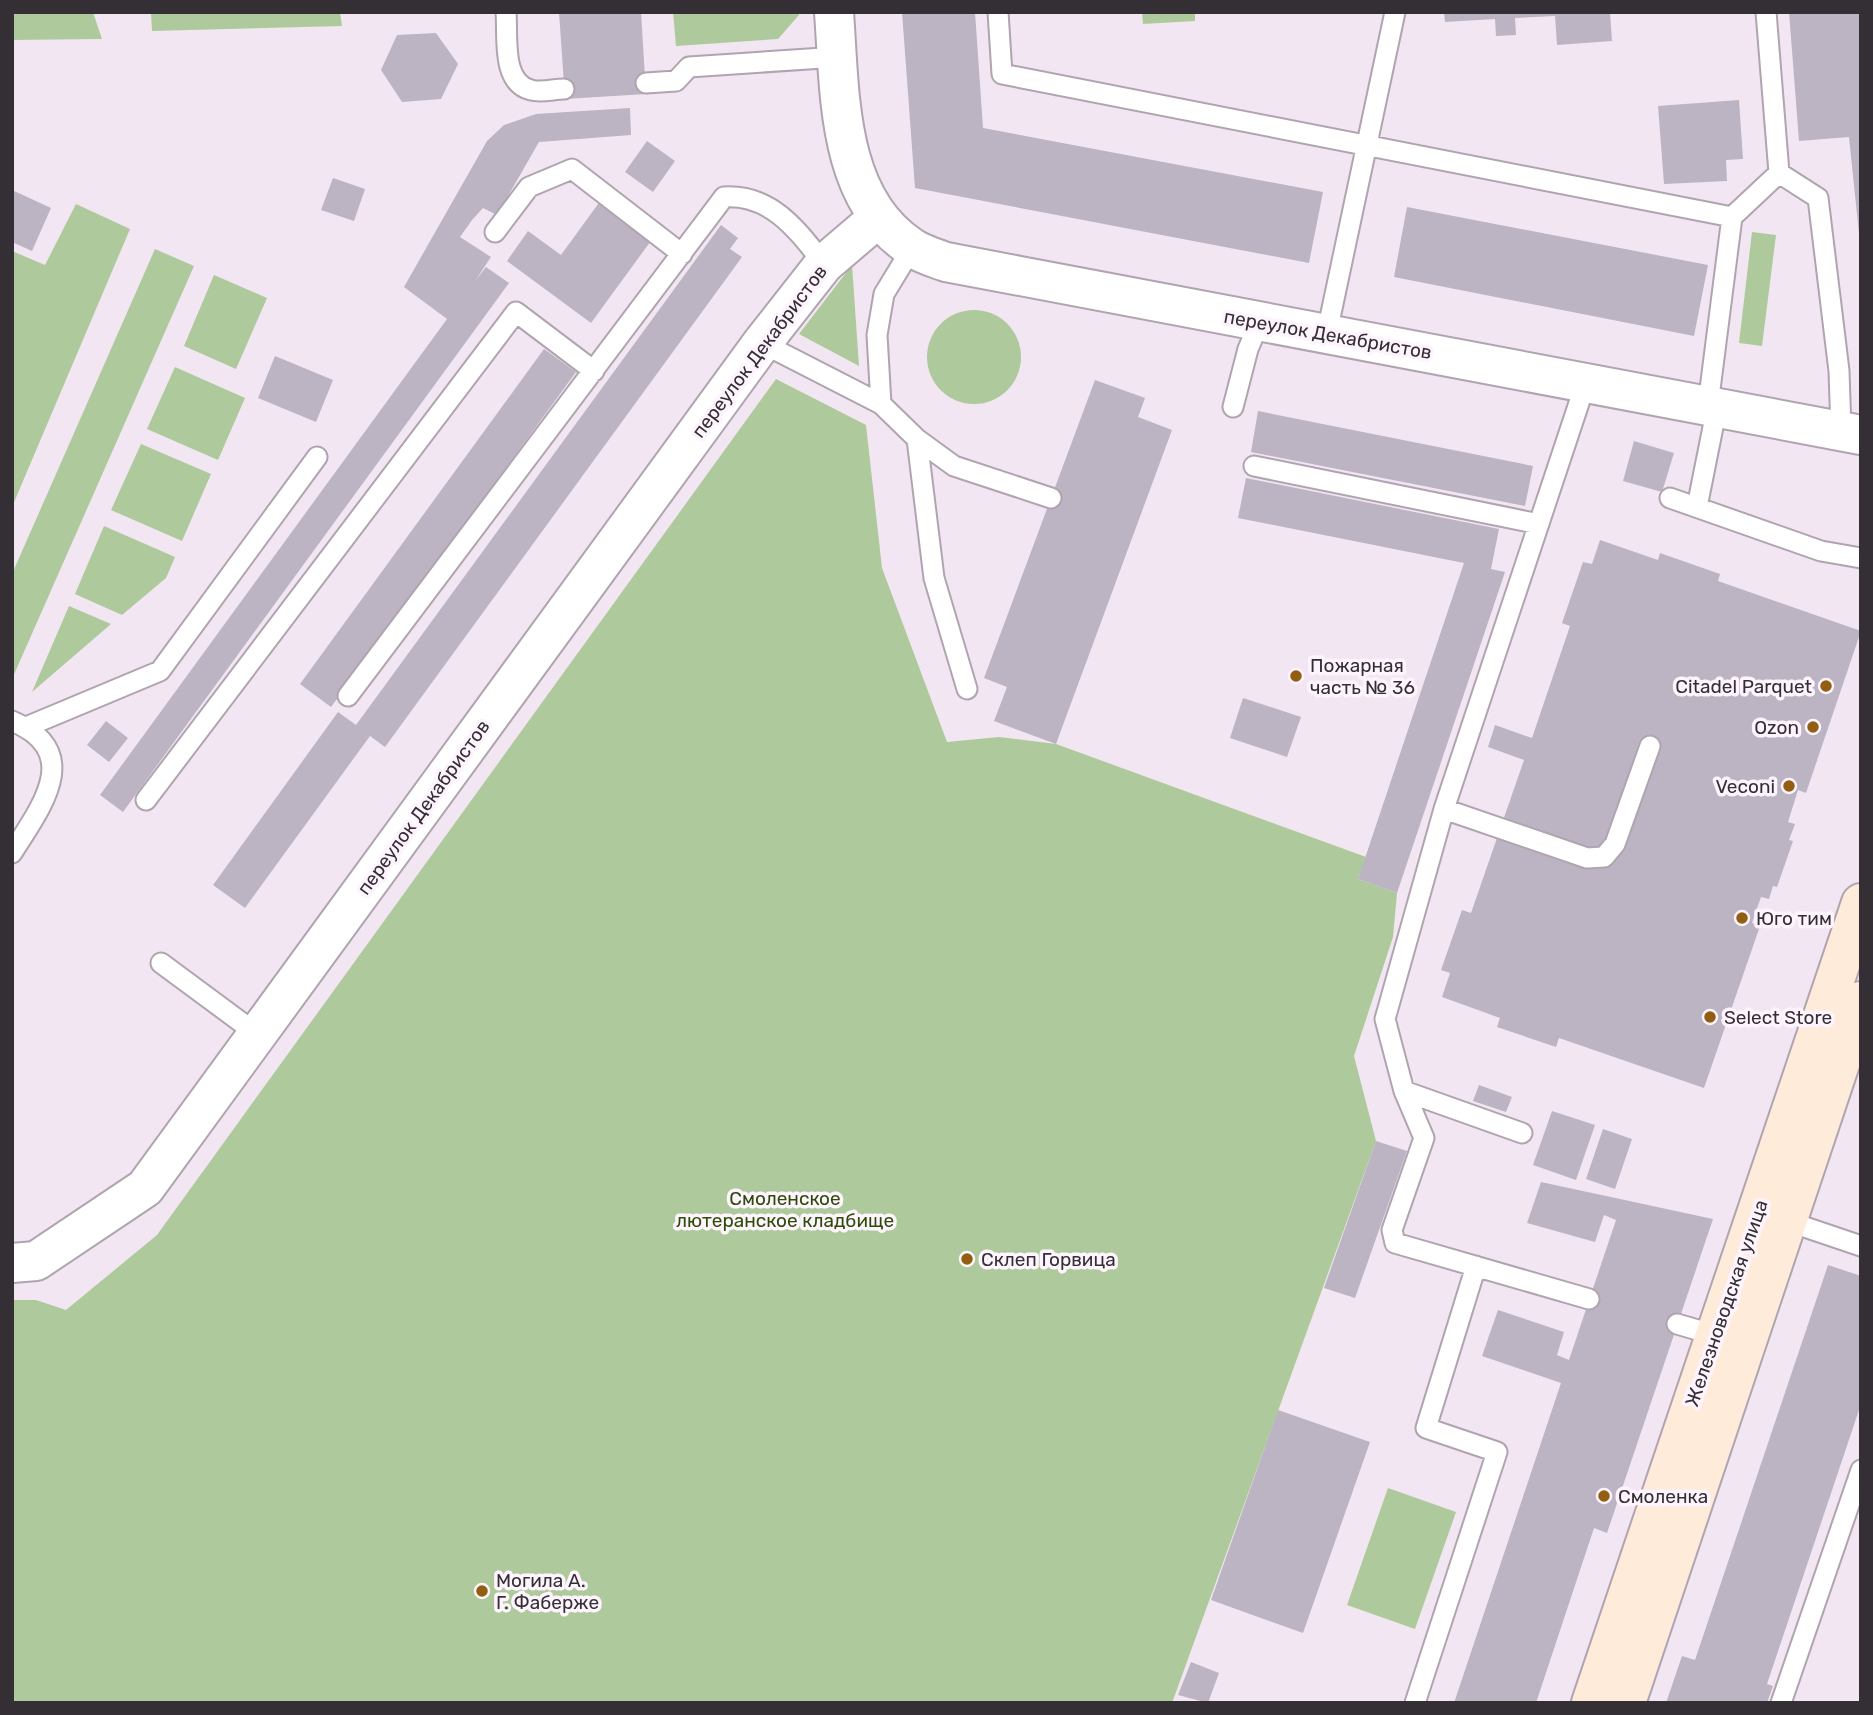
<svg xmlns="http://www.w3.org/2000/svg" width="1873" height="1715" font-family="Rubik,sans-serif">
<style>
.green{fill:#aec99b}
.building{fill:#bcb4c2}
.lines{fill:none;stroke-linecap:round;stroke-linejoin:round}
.lane-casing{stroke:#b0a4b0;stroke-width:23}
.street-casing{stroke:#b0a4b0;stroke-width:42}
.secondary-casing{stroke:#b0a4b0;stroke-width:42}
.lane{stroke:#fff;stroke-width:19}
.street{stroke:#fff;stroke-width:38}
.secondary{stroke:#ffebd9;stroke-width:38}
.poi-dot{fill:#925f12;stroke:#fef4fe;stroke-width:2.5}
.labels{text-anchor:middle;stroke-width:7;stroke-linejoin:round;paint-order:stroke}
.street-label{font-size:19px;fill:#342f34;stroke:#fef4fe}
.poi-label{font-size:19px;fill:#342f34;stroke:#fef4fe;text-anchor:start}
.park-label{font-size:19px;fill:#2c4c06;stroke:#fef4fe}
</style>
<rect width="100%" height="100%" fill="#f2e6f2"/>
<!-- green -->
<path class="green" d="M 12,12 L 93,12 L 102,39 L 12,40 Z
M 151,12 L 340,12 L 342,26 L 152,31 Z
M 673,12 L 798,12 L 799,15 L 778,39 L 676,46 Z
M 1142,12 L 1195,12 L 1195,21 L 1143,24 Z
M 76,204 L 130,229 L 12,507 L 12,251 L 45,265 Z
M 1752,232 L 1776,235 L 1762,346 L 1739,343 Z
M 155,249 L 194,266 L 12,679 L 12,574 Z
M 852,265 L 859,366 L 799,334 Z
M 214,275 L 267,298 L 236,369 L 184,346 Z
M927 357a47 47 0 1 1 94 0a47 47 0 1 1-94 0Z
M 175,367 L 245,398 L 218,460 L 147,429 Z
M 776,379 L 866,425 L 882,568 L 947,742 L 999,737 L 1056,744 L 1366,857 L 1358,879 L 1397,893 L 1393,937 L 1354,1056 L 1376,1141 L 1172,1703 L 12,1703 L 12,1300 L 36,1300 L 66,1310 L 157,1235 Z
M 141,444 L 211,474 L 182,541 L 111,510 Z
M 104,526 L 175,557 L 166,578 L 122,615 L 75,594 Z
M 69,606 L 111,624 L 32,692 Z
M 1388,1488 L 1456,1512 L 1415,1629 L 1347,1605 Z"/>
<!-- building -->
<path class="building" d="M 559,12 L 641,12 L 646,94 L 565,99 Z
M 902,12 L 975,12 L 983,128 L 1323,192 L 1309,263 L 915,188 Z
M 1444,12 L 1610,12 L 1612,41 L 1557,45 L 1555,16 L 1515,18 L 1516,35 L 1496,36 L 1495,19 L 1445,22 Z
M 1789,12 L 1861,12 L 1861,253 L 1849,137 L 1799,141 Z
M 436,33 L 458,64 L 441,99 L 402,102 L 381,70 L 397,35 Z
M 1739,100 L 1743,159 L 1726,160 L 1727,181 L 1664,184 L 1658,106 Z
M 630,108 L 631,135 L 539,142 L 497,215 L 483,208 L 472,220 L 460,237 L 491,257 L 475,281 L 486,267 L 509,283 L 123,812 L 100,795 L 447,319 L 404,287 L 487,141 L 504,125 L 536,114 Z
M 647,141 L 675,161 L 653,192 L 625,172 Z
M 333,178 L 365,189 L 354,221 L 321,210 Z
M 12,190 L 51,208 L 32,251 L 12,242 Z
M 601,200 L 653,238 L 591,323 L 507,261 L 528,231 L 561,255 Z
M 1407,207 L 1708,265 L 1694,336 L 1394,277 Z
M 721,225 L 738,238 L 730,249 L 742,257 L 385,747 L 370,736 L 245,908 L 213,885 L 338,712 L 356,725 Z
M 544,349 L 576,372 L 331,707 L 300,684 Z
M 275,356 L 333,380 L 316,422 L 258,398 Z
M 1095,380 L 1145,398 L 1138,417 L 1172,430 L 1056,744 L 994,721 L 1007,687 L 984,678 Z
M 1258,411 L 1533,466 L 1525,506 L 1251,452 Z
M 1634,441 L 1674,453 L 1662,492 L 1623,481 Z
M 1246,478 L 1499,529 L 1491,569 L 1505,572 L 1397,893 L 1358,879 L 1464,563 L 1238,518 Z
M 1600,540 L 1658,560 L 1660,553 L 1720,574 L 1718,581 L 1861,631 L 1806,793 L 1798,790 L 1788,822 L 1795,824 L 1789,840 L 1793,841 L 1777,887 L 1773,886 L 1769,899 L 1761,897 L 1752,923 L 1760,926 L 1704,1088 L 1559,1038 L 1556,1047 L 1497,1027 L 1500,1018 L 1442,997 L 1450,973 L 1441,970 L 1462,910 L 1471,913 L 1524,760 L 1488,747 L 1495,725 L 1532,738 L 1570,626 L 1562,623 L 1583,562 L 1592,564 Z
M 1243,698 L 1301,717 L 1287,757 L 1230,738 Z
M 106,721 L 128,738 L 109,762 L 87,745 Z
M 1479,1085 L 1512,1097 L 1506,1112 L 1473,1101 Z
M 1552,1111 L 1595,1125 L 1576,1180 L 1533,1165 Z
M 1603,1129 L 1632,1139 L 1615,1189 L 1586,1179 Z
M 1376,1141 L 1407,1151 L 1355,1298 L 1324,1288 Z
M 1541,1182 L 1713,1219 L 1607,1533 L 1594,1528 L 1536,1703 L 1454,1703 L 1561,1383 L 1482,1356 L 1498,1310 L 1564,1332 L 1557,1355 L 1569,1360 L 1616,1220 L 1604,1215 L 1595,1242 L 1527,1223 Z
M 1828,1265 L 1861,1276 L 1861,1404 L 1767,1684 L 1773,1686 L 1767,1703 L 1666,1703 L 1682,1656 L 1695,1660 Z
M 1278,1410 L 1370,1442 L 1303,1633 L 1211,1600 Z
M 1191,1662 L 1219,1673 L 1208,1703 L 1178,1695 Z"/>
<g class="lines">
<!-- lane casing -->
<g class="lane-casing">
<path id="lane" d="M 506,12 C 508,36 501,83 531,90 C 541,93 554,89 564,89
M 998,12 L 1002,74 L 1732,217
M 1766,12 L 1779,173
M 646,83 L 676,81 L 689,67 L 838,57
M 495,232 L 529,187 L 572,169 L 682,254
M 912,248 L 884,294 L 877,335 L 881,404 L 917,439 L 934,578 L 967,689
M 1327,332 L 1395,12
M 762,343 L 881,404
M 1586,382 L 1444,809 L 1385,1019 L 1404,1091 L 1424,1138 L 1392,1230 L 1395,1243 L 1589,1299
M 1708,405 L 1732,217 L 1779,173 L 1818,198 L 1839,371 L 1841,431
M 1233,407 L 1248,349 L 1260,321
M 917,439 L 954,466 L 1051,498
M 1254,466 L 1539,524
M 1670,498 L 1821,551 L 1861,558
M 1697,507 L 1717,407
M 348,696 L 724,197 C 772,194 798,231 824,264
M 12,721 C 85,752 41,807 12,853
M 26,727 L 160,671 L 317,457
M 146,800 L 516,312 L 594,371
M 1444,809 L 1587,858 L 1604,857 L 1615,844 L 1650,746
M 161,963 L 257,1034
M 1404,1091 L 1522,1133
M 1787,1221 L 1861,1246
M 1677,1324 L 1715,1335
M 1415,1703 L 1497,1452 L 1426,1428 L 1476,1266
M 1781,1703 L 1861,1470"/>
</g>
<!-- street casing -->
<g class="street-casing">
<path id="street" d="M 834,12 C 840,92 836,198 911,247 C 921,254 935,258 946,262 L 1861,435
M 12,1263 L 36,1261 L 145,1188 L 762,343 L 824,264 L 878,218"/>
</g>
<!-- secondary casing -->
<g class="secondary-casing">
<path id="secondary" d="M 1591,1703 L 1861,903
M 1626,1703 L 1861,1001"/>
</g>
<!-- lane -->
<use href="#lane" class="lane"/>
<!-- street -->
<use href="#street" class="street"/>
<!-- secondary -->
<use href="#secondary" class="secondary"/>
</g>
<!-- markers -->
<g class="poi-dot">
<circle cx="1296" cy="676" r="7"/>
<circle cx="1826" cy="686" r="7"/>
<circle cx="1813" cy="727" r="7"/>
<circle cx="1789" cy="786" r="7"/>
<circle cx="1742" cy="918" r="7"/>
<circle cx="1710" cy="1017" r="7"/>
<circle cx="967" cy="1259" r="7"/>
<circle cx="1604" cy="1496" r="7"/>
<circle cx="482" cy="1591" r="7"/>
</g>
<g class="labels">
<!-- street labels -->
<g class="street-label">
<text transform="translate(1328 334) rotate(10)" y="7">переулок Декабристов</text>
<text transform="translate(759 351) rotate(-53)" y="7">переулок Декабристов</text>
<text transform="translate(423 807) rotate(-54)" y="7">переулок Декабристов</text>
<text transform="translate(1726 1303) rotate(-71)" y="7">Железноводская улица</text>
</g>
<!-- poi labels -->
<g class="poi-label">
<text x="1310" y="672">Пожарная<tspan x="1310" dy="22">часть № 36</tspan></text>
<text x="1812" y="693" text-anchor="end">Citadel Parquet</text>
<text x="1799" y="734" text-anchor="end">Ozon</text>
<text x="1775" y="793" text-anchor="end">Veconi</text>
<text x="1756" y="925">Юго тим</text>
<text x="1724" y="1024">Select Store</text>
<text x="981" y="1266">Склеп Горвица</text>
<text x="1618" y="1503">Смоленка</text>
<text x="496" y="1587">Могила А.<tspan x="496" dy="22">Г. Фаберже</tspan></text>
</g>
<!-- park labels -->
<g class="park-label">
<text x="785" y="1205">Смоленское<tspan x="785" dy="22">лютеранское кладбище</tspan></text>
</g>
</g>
<!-- border -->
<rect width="1873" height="1715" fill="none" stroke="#342f34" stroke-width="28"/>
</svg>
